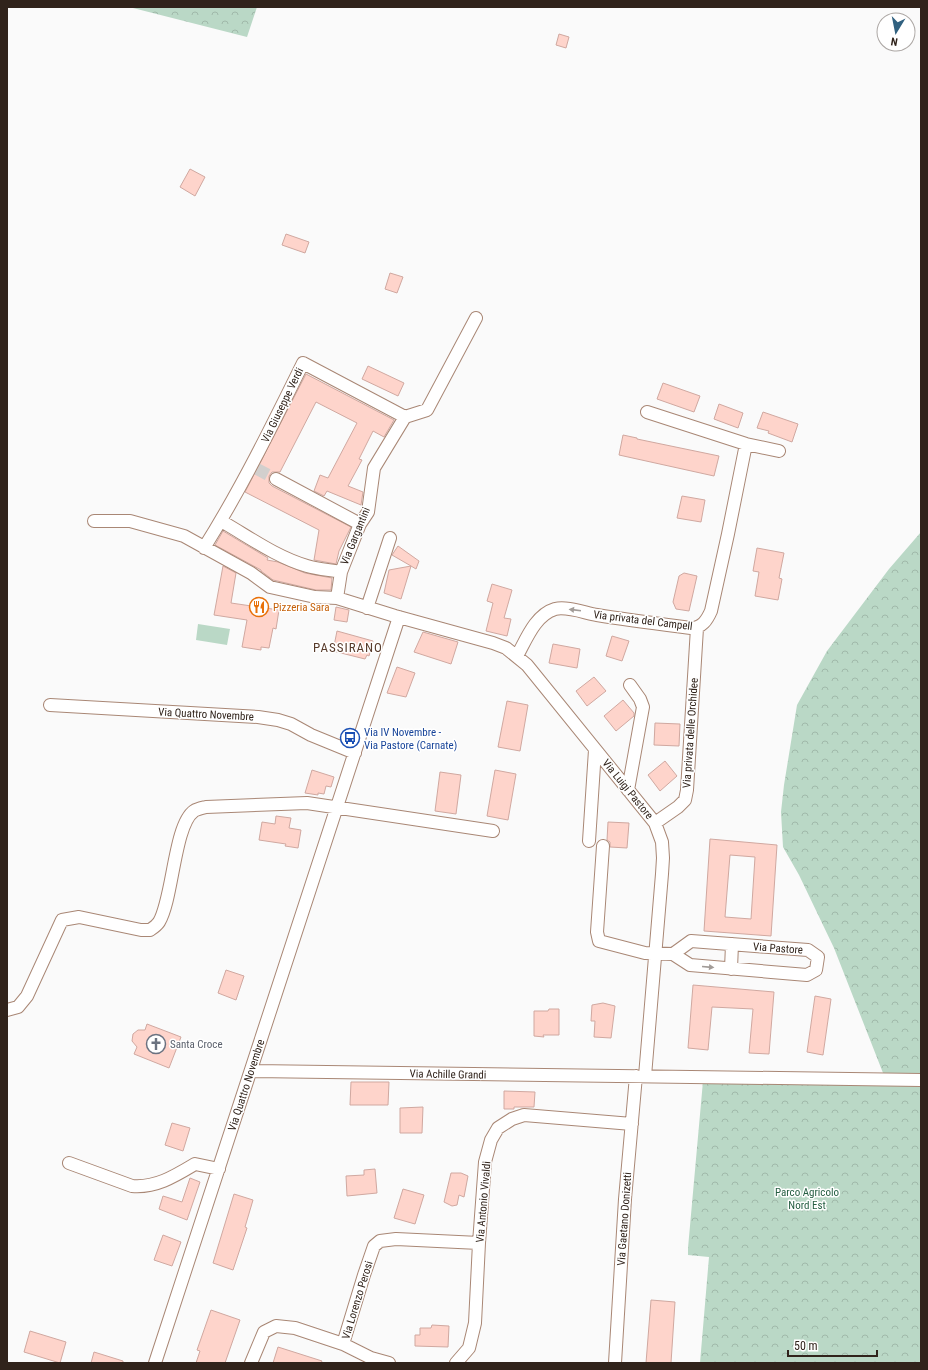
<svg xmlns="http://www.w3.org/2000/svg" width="928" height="1370" font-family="'Roboto Condensed',sans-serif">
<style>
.park{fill:url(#park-crowns)}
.garden{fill:#bad8c6}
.building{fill:#fed4cb;stroke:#d0a8a0;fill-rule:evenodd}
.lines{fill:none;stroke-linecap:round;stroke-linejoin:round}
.minor-tunnel{stroke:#d2cfcd;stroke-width:12;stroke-dasharray:12 6;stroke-linecap:butt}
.minor-casing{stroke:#a98775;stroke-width:14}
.minor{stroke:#fff;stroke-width:12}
.oneway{fill:#a29c98}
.labels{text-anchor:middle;stroke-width:3;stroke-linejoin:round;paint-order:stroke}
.street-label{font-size:11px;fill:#30231b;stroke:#fff}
.food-label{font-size:11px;fill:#c56008;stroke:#fff;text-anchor:start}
.transit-label{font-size:11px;fill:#164399;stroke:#fff;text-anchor:start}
.worship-label{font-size:11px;fill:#5b616d;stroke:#fff;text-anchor:start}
.park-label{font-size:11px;fill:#255e42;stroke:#fff}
.quarter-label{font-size:13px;letter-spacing:1px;fill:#583b2b;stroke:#fff}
</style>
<defs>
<pattern id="park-crowns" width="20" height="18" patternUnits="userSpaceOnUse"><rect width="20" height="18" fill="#bad8c6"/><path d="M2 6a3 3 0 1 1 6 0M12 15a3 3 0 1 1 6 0" fill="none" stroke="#a0b9aa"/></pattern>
</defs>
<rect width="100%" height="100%" fill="#fafafa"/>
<!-- park -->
<path class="park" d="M 129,7 L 257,7 L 247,37 Z
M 921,532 L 921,1363 L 700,1363 L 709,1257 L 688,1255 L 688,1248 L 703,1081 L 885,1078 L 834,948 L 799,875 L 783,847 L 781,812 L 784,785 L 797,705 L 827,651 L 889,569 Z"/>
<!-- garden -->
<path class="garden" d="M 198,624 L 230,629 L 227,645 L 196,640 Z"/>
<!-- building -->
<path class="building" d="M 559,34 L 569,37 L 566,48 L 556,45 Z
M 190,169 L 205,177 L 195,196 L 180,187 Z
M 286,234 L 309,242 L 305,253 L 282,245 Z
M 390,273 L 403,277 L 397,293 L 385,289 Z
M 368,366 L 404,383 L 398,396 L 362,379 Z
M 306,374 L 394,420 L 384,437 L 373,431 L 359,459 L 362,460 L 348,486 L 363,492 L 361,505 L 327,491 L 324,496 L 314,491 L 320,475 L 328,478 L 357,423 L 316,402 L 280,472 L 272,472 L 269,476 L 269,483 L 272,486 L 351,527 L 339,551 L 336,564 L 314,560 L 319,530 L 245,492 Z
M 663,383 L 700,396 L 694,412 L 657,399 Z
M 719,404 L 743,413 L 738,428 L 714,419 Z
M 763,412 L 798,424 L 792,442 L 768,433 L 769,431 L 757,428 Z
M 623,435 L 637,438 L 637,439 L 719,456 L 714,476 L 619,455 Z
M 682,496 L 705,500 L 701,522 L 677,518 Z
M 223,531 L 268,558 L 267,560 L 278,562 L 305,573 L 332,578 L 331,590 L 316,590 L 273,580 L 261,571 L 261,570 L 215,545 Z
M 398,546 L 419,561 L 416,569 L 411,566 L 401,599 L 384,593 L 389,570 L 411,566 L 392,555 Z
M 757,548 L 784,553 L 779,578 L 782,579 L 778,600 L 755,596 L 759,572 L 753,571 Z
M 223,566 L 236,573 L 231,603 L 279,610 L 276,629 L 273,628 L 269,648 L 261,647 L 261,650 L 242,647 L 247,620 L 214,615 Z
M 684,573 L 697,576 L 689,611 L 676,609 L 673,602 L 679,576 Z
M 492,584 L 512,590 L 504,618 L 511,619 L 507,636 L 486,631 L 493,603 L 487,601 Z
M 336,607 L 349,610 L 347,622 L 334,620 Z
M 337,631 L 373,641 L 369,656 L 367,655 L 365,659 L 333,651 Z
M 423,632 L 458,642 L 451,664 L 414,652 Z
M 612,636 L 629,641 L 622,661 L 606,656 Z
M 553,644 L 580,649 L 577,668 L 549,663 Z
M 397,667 L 415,673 L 406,697 L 387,693 Z
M 594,677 L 606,691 L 587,706 L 576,691 Z
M 623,700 L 634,713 L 634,716 L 616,731 L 604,716 Z
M 507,701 L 528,705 L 520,751 L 498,747 Z
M 655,723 L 680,724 L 679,746 L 654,745 Z
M 665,761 L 677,776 L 660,791 L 648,775 Z
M 312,770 L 334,777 L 331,787 L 326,786 L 324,794 L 318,793 L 318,795 L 305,793 Z
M 495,770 L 516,774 L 508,820 L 487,816 Z
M 440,772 L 461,775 L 456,814 L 435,811 Z
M 276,816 L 291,818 L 289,828 L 301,830 L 298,848 L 285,846 L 286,844 L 259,840 L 262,822 L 275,824 Z
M 608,822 L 629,823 L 627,848 L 610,847 L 610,842 L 607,840 Z
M 710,839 L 777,845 L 771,936 L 704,931 ZM 730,855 L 755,857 L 751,919 L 725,917 Z
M 226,970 L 244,976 L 236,1000 L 218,993 Z
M 693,985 L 774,992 L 769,1054 L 749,1053 L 753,1009 L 712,1007 L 708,1050 L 688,1048 Z
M 815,996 L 831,999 L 823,1055 L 807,1052 Z
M 603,1003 L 615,1006 L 611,1038 L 594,1037 L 595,1021 L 591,1021 L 592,1005 Z
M 549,1009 L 559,1009 L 559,1035 L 543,1035 L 544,1037 L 534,1036 L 534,1011 L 548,1011 Z
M 147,1024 L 181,1037 L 169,1068 L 134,1054 L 137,1047 L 132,1041 L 133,1034 L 138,1030 L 145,1030 Z
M 351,1082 L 389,1082 L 388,1105 L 350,1105 Z
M 504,1091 L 535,1092 L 534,1107 L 514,1107 L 514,1109 L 504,1109 Z
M 423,1107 L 422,1133 L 400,1133 L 400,1108 Z
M 172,1123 L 190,1128 L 183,1151 L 165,1145 Z
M 375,1169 L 377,1193 L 347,1196 L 346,1176 L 364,1175 L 364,1170 Z
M 451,1173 L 461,1173 L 468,1176 L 464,1197 L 459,1195 L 457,1205 L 452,1206 L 444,1202 Z
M 190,1178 L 200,1182 L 187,1220 L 159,1209 L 163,1196 L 182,1202 Z
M 403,1189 L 424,1195 L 415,1224 L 394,1218 Z
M 234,1194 L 253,1200 L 245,1227 L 247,1228 L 233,1270 L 213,1263 Z
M 163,1235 L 181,1242 L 172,1266 L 154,1260 Z
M 651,1300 L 675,1302 L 671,1363 L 646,1363 Z
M 211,1310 L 240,1320 L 225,1363 L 196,1363 L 200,1351 L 197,1350 Z
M 432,1325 L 449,1326 L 448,1347 L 415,1346 L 415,1335 L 420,1335 L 420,1328 L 431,1328 Z
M 30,1331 L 66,1342 L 60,1363 L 24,1352 Z
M 278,1347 L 322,1361 L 321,1363 L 273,1363 Z
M 94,1352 L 123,1361 L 123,1363 L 91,1363 Z"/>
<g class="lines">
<!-- minor-tunnel -->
<path class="minor-tunnel" d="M 257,469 L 276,479"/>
<!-- minor casing -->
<g class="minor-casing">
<path id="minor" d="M 647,412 L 746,444 L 779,451
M 276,479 L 360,524
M 94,521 L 130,521 L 184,536 L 251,573 L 270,587 L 315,597 L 337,598 L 395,616 L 493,643 L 506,648 L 527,665 L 655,823 L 662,842 L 663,858 L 662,874 L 645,1076
M 221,521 C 249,537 276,557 307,566 C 317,569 330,570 341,572
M 204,548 C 241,489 272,426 303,363 L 405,417
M 337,598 L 341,572 L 360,524 L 368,512 L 374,468 L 405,417 L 427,410 L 476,318
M 367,608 L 390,538
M 517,656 C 526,640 535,615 555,609 C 567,606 585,613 597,615 C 628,620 660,624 691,628 C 702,628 707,620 711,611 L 728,534 L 746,444
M 50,705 L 258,717 L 278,720 L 291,724 L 311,735 L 355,753
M 628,790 L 643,707 L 640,699 L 630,685
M 655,823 L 678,807 L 685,800 L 687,790 L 697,628
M 589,841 L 595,750
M 603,846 L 597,932 L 599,941 L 645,953 L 673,954 L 691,941 L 808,950 L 818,957 L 816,970 L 807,975 L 690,965 L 673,954
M 731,969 L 732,944
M 7,1010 L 18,1007 L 27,996 L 62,920 L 79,917 L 141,930 L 150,930 C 153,928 157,925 159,922 C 173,899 174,825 194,811 C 197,809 202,808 206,807 L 307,803 L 493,831
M 251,1071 L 921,1080
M 69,1163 L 132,1186 C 156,1188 175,1176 195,1164 L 219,1169
M 343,1344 L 371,1358 L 389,1363
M 155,1363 L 399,617
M 251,1363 L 264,1332 L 276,1326 L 295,1328 L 343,1344 L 364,1275 L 374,1246 L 380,1241 L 396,1239 L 479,1243
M 456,1363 L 469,1348 L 475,1323 L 479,1243 L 485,1162 L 491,1140 L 498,1128 L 512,1119 L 524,1115 L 632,1124
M 615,1363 L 625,1199 L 636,1076"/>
</g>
<!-- minor -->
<use href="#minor" class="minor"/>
</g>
<!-- one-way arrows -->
<defs><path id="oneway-solid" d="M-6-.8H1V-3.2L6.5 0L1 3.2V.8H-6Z"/></defs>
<g class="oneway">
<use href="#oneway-solid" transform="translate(575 610) rotate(-173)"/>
<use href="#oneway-solid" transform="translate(708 967) rotate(5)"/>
</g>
<!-- icons -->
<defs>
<g id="restaurant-ring" transform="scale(1)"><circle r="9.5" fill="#fff" stroke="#e8710a" stroke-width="1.5"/><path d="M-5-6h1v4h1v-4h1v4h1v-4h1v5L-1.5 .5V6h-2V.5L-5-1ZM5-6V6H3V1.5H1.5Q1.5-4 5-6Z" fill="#e8710a"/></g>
<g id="bus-ring" transform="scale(1)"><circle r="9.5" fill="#fff" stroke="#1a4fb4" stroke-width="1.5"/><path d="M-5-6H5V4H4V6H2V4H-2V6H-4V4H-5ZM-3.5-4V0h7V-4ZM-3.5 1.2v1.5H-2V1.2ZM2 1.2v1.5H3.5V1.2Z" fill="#1a4fb4"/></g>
<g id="church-ring" transform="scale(1)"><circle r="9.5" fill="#fff" stroke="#6b7280" stroke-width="1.5"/><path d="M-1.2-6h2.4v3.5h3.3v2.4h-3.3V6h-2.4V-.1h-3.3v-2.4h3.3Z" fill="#6b7280"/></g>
</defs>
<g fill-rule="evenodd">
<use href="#restaurant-ring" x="259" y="607"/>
<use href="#bus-ring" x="350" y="738"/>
<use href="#church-ring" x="156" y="1044"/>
</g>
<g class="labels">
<!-- street labels -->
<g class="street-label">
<text transform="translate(282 405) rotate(-64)" y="4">Via Giuseppe Verdi</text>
<text transform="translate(355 536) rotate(-68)" y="4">Via Gargantini</text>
<text transform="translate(643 620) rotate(7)" y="4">Via privata del Campell</text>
<text transform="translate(206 714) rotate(3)" y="4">Via Quattro Novembre</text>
<text transform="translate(690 733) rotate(-86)" y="4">Via privata delle Orchidee</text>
<text transform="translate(628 789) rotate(51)" y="4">Via Luigi Pastore</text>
<text transform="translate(778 948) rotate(4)" y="4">Via Pastore</text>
<text transform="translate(448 1074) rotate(1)" y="4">Via Achille Grandi</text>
<text transform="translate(246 1085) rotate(-72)" y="4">Via Quattro Novembre</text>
<text transform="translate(483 1202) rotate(-85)" y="4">Via Antonio Vivaldi</text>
<text transform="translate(624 1219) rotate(-86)" y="4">Via Gaetano Donizetti</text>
<text transform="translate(357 1300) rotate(-73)" y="4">Via Lorenzo Perosi</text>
</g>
<!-- food labels -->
<g class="food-label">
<text x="273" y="611">Pizzeria Sara</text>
</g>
<!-- transit labels -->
<g class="transit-label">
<text x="364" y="736">Via IV Novembre -<tspan x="364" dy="13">Via Pastore (Carnate)</tspan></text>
</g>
<!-- worship labels -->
<g class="worship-label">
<text x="170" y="1048">Santa Croce</text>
</g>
<!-- park labels -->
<g class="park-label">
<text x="807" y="1196">Parco Agricolo<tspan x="807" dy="13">Nord Est</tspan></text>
</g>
<!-- quarter labels -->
<g class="quarter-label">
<text x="348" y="652">PASSIRANO</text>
</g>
</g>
<!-- border -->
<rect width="928" height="1370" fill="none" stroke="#30231b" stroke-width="16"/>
<!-- north arrow -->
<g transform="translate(896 32) rotate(190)"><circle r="19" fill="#ffffff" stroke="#aca7a4"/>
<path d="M0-3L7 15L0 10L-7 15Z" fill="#316180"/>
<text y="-6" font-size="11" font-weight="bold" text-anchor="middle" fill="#30231b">N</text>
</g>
<!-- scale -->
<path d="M788 1350v6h89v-6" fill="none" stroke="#30231b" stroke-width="2"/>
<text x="794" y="1350" font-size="12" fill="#30231b" stroke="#ffffff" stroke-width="3" paint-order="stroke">50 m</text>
</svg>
